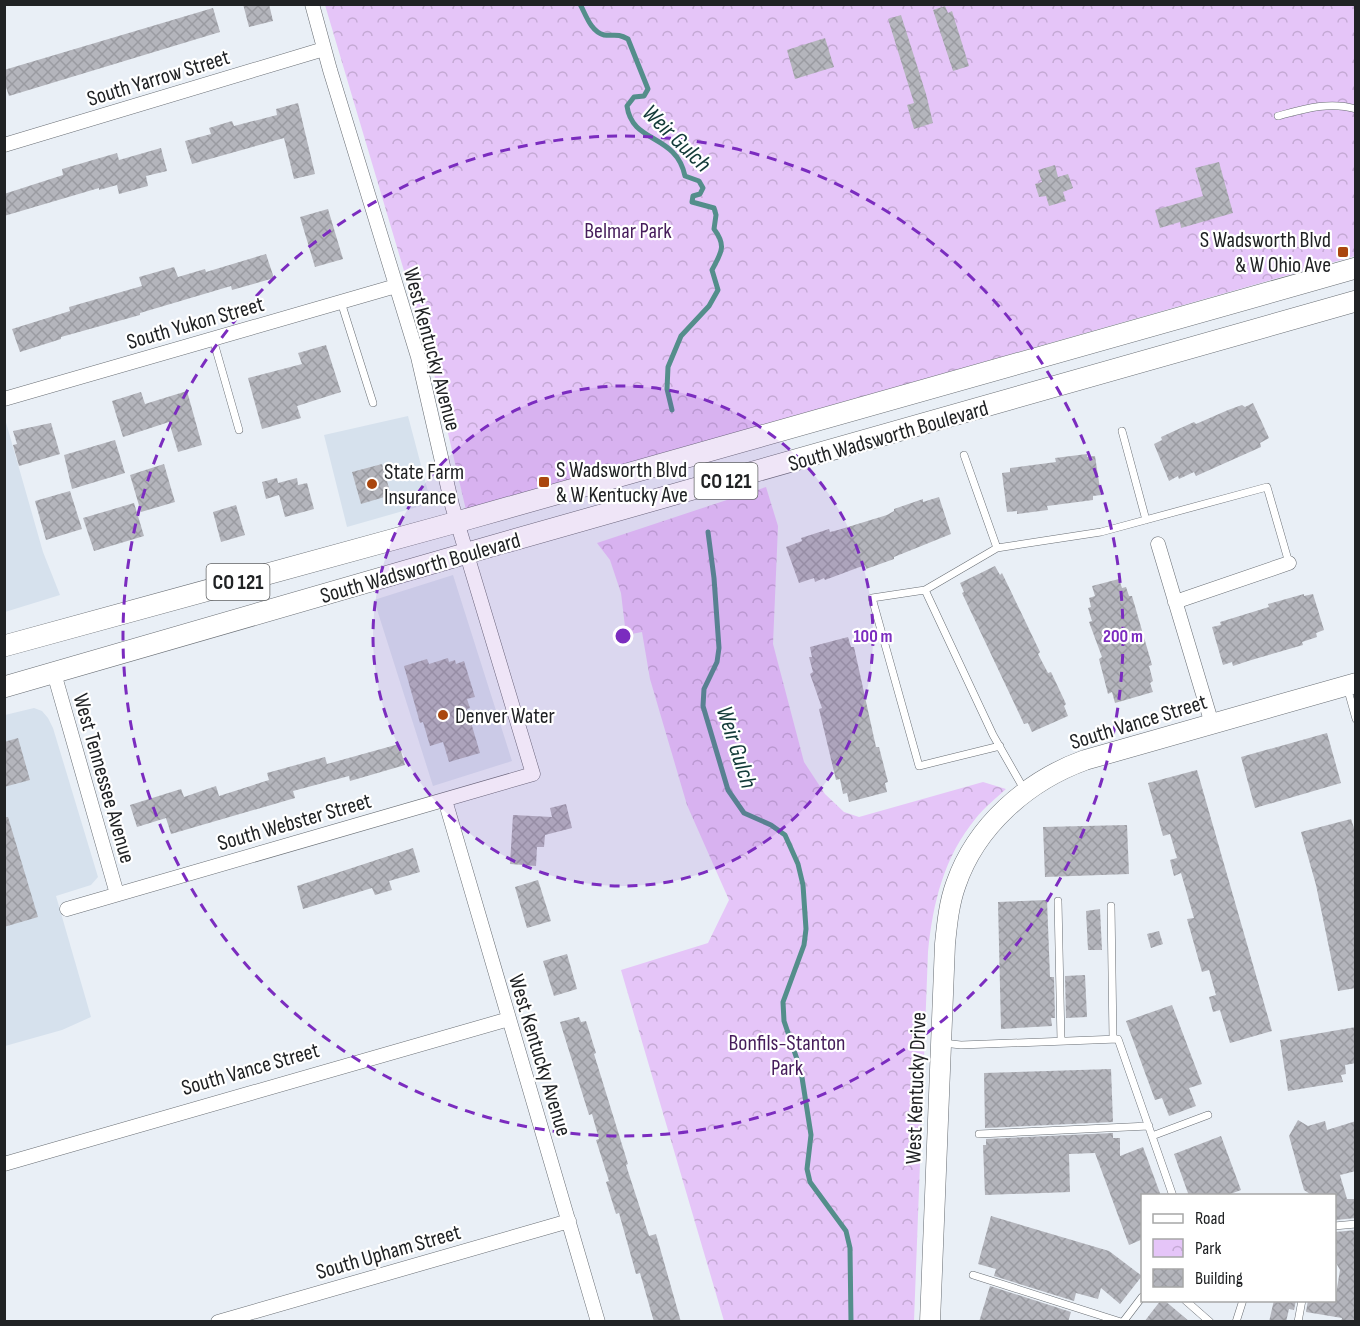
<svg xmlns="http://www.w3.org/2000/svg" width="1360" height="1326" font-family="'Sofia Sans Condensed',sans-serif">
<style>
.built{fill:#d6e1ed}
.park{fill:url(#park-crowns)}
.lines{fill:none;stroke-linecap:round;stroke-linejoin:round}
.stream{stroke:#548e8b;stroke-width:5}
.building{fill:url(#building-cross-hatch)}
.lane-casing{stroke:#686d73;stroke-width:8}
.street-casing{stroke:#686d73;stroke-width:15}
.secondary-casing{stroke:#686d73;stroke-width:21}
.primary-casing{stroke:#686d73;stroke-width:22}
.lane{stroke:#fff;stroke-width:7}
.street{stroke:#fff;stroke-width:14}
.secondary{stroke:#fff;stroke-width:20}
.primary{stroke:#fff;stroke-width:21}
.ring{fill:none;stroke:#7b2cbf;stroke-width:3;stroke-dasharray:10 8}
.poi-dot{fill:#aa470f;stroke:#fff;stroke-width:2}
.labels{text-anchor:middle;stroke-width:4.5;stroke-linejoin:round;paint-order:stroke}
.shield{fill:#fff;stroke:#636466;stroke-width:1.5}
.shield-label{font-size:21px;font-weight:bold;fill:#202224}
.street-label{font-size:22px;fill:#202224;stroke:#fff}
.park-label{font-size:22px;fill:#461d5b;stroke:#fff}
.poi-label{font-size:22px;fill:#202224;stroke:#fff;text-anchor:start}
.water-label{font-size:24px;font-style:italic;fill:#123a38;stroke:#fff}
.centre{fill:#7b2cbf;stroke:#fff;stroke-width:3}
.ring-label{font-size:18px;text-anchor:middle;font-weight:bold;fill:#7b2cbf;stroke:#fff;stroke-width:4.5;stroke-linejoin:round;paint-order:stroke}
</style>
<defs>
<pattern id="park-crowns" width="20" height="18" patternUnits="userSpaceOnUse" patternTransform="scale(1.5)"><rect width="20" height="18" fill="#e5c5f8"/><path d="M2 6a3 3 0 1 1 6 0M12 15a3 3 0 1 1 6 0" fill="none" stroke="#c4a9d4"/></pattern>
<pattern id="building-cross-hatch" width="8" height="8" patternUnits="userSpaceOnUse" patternTransform="scale(1.5)"><rect width="8" height="8" fill="#b4b5bc"/><path d="M0 0l8 8M0 8l8-8" fill="none" stroke="#9a9ba1"/></pattern>
</defs>
<rect width="100%" height="100%" fill="#e9eff6"/>
<!-- built -->
<path class="built" d="M 408,416 L 431,503 L 347,527 L 324,435 Z
M 5,419 L 43,552 L 60,595 L 5,612 Z
M 453,575 L 512,761 L 433,786 L 374,600 Z
M 34,708 L 42,711 L 48,718 L 53,728 L 98,877 L 91,885 L 56,896 L 91,1017 L 62,1030 L 5,1046 L 5,715 Z"/>
<!-- park -->
<path class="park" d="M 325,5 L 1355,5 L 1355,256 L 466,510 L 432,365 Z
M 766,487 L 778,526 L 773,644 L 804,762 L 825,794 L 844,812 L 859,817 L 983,782 L 1006,789 C 996,798 984,808 976,818 C 944,857 933,902 928,952 L 914,1321 L 724,1321 L 621,970 L 708,943 L 729,900 L 687,805 L 650,679 L 642,632 L 626,635 L 621,593 L 610,560 L 597,543 Z"/>
<g class="lines">
<!-- stream -->
<path class="stream" d="M 580,4 C 586,15 591,32 604,35 C 615,36 617,33 628,39 L 648,89 L 644,96 L 634,97 L 627,106 C 632,144 676,133 685,176 L 699,181 L 703,188 L 700,194 L 693,196 L 692,202 L 714,208 L 716,215 L 714,229 C 727,246 721,253 712,270 L 718,290 L 709,306 L 681,336 L 668,367 L 667,389 L 672,410
M 708,532 L 714,578 L 719,648 L 717,662 L 704,689 L 703,706 L 728,790 L 744,813 L 771,825 L 785,835 L 798,864 L 803,885 L 806,929 L 804,945 L 783,1002 L 784,1021 L 801,1071 L 811,1135 L 807,1169 L 810,1182 L 846,1231 L 850,1248 L 851,1322"/>
</g>
<!-- building -->
<path class="building" d="M 243,4 L 269,4 L 273,21 L 249,27 Z
M 945,6 L 948,13 L 952,11 L 969,66 L 953,71 L 933,10 Z
M 213,8 L 220,32 L 9,96 L 4,81 L 4,70 Z
M 901,15 L 926,94 L 933,123 L 914,129 L 907,105 L 914,103 L 888,19 Z
M 825,38 L 834,67 L 795,79 L 787,50 Z
M 298,103 L 315,174 L 294,179 L 284,138 L 192,164 L 185,141 L 211,134 L 209,128 L 232,121 L 234,126 L 277,115 L 276,109 Z
M 161,148 L 167,171 L 146,176 L 148,186 L 119,194 L 117,185 L 99,190 L 99,188 L 4,216 L 4,194 L 63,175 L 62,169 L 117,153 L 119,160 Z
M 1219,162 L 1233,213 L 1181,228 L 1180,222 L 1160,228 L 1155,210 L 1203,196 L 1195,168 Z
M 1055,165 L 1058,177 L 1068,174 L 1073,188 L 1063,192 L 1066,201 L 1049,206 L 1046,196 L 1039,197 L 1035,184 L 1042,182 L 1038,170 Z
M 328,209 L 343,259 L 315,267 L 300,217 Z
M 266,254 L 274,278 L 232,290 L 231,286 L 140,313 L 140,315 L 61,337 L 61,339 L 20,352 L 12,329 L 70,311 L 69,307 L 142,286 L 139,277 L 174,267 L 178,277 L 205,269 L 206,272 Z
M 326,345 L 341,392 L 297,406 L 301,418 L 262,429 L 248,378 L 302,364 L 298,353 Z
M 187,391 L 202,445 L 178,452 L 169,422 L 123,437 L 112,401 L 141,392 L 145,404 Z
M 1253,403 L 1269,438 L 1260,443 L 1261,447 L 1196,476 L 1194,472 L 1179,479 L 1178,476 L 1169,481 L 1154,444 L 1162,440 L 1161,437 L 1194,422 L 1196,424 L 1228,410 L 1242,405 L 1245,407 Z
M 51,423 L 60,454 L 19,466 L 13,445 L 17,444 L 13,431 Z
M 115,440 L 125,473 L 72,489 L 64,455 Z
M 1087,454 L 1087,457 L 1095,456 L 1101,495 L 1093,496 L 1093,500 L 1047,506 L 1048,510 L 1017,514 L 1017,511 L 1007,512 L 1002,473 L 1010,472 L 1010,468 L 1056,462 L 1055,458 Z
M 164,464 L 175,502 L 141,512 L 130,475 Z
M 382,464 L 391,495 L 361,504 L 352,472 Z
M 277,478 L 278,483 L 297,478 L 298,485 L 307,483 L 314,509 L 285,517 L 279,495 L 266,499 L 262,482 Z
M 70,491 L 82,529 L 46,540 L 35,501 Z
M 939,497 L 951,534 L 894,557 L 894,559 L 866,569 L 865,565 L 825,580 L 824,578 L 815,582 L 814,578 L 799,583 L 786,547 L 802,541 L 801,538 L 829,529 L 830,532 L 838,530 L 887,515 L 894,511 L 894,509 L 923,499 L 923,502 Z
M 134,503 L 144,536 L 94,551 L 83,518 Z
M 236,505 L 245,535 L 221,542 L 213,512 Z
M 995,566 L 1000,575 L 1002,573 L 1040,652 L 1038,654 L 1048,673 L 1051,672 L 1066,704 L 1064,706 L 1068,716 L 1032,732 L 1028,723 L 1024,724 L 962,593 L 964,592 L 960,583 Z
M 1119,579 L 1122,588 L 1126,587 L 1129,596 L 1132,596 L 1152,665 L 1149,666 L 1153,681 L 1150,683 L 1153,692 L 1115,703 L 1112,692 L 1108,694 L 1099,659 L 1102,657 L 1089,622 L 1092,621 L 1088,608 L 1091,607 L 1089,598 L 1095,596 L 1092,586 Z
M 1304,594 L 1304,596 L 1313,594 L 1324,630 L 1316,633 L 1317,637 L 1302,642 L 1303,645 L 1248,661 L 1233,666 L 1232,662 L 1223,665 L 1212,627 L 1221,625 L 1220,622 L 1269,607 L 1268,604 Z
M 848,637 L 851,647 L 854,647 L 876,747 L 879,747 L 888,782 L 885,783 L 887,792 L 849,802 L 847,793 L 843,794 L 840,779 L 836,780 L 819,709 L 822,708 L 810,674 L 813,672 L 809,657 L 812,657 L 810,647 Z
M 448,658 L 449,662 L 455,660 L 456,664 L 464,661 L 475,697 L 467,699 L 470,708 L 467,709 L 480,753 L 449,762 L 443,742 L 430,746 L 423,722 L 420,723 L 404,666 L 427,659 L 429,664 Z
M 1327,733 L 1341,783 L 1255,808 L 1241,757 Z
M 18,738 L 30,780 L 4,787 L 4,742 Z
M 399,744 L 405,765 L 350,781 L 349,776 L 293,791 L 295,798 L 171,834 L 166,818 L 137,827 L 130,805 L 181,789 L 184,797 L 216,786 L 219,796 L 269,780 L 267,773 L 325,757 L 327,764 Z
M 1197,770 L 1272,1031 L 1230,1043 L 1220,1010 L 1213,1012 L 1209,997 L 1216,995 L 1209,970 L 1202,972 L 1187,919 L 1194,918 L 1181,873 L 1174,876 L 1170,860 L 1177,858 L 1170,834 L 1163,836 L 1148,783 Z
M 566,804 L 572,828 L 545,835 L 544,847 L 537,847 L 536,866 L 510,864 L 513,815 L 552,817 L 550,808 Z
M 4,817 L 8,817 L 38,917 L 4,927 Z
M 1351,819 L 1356,834 L 1356,988 L 1338,991 L 1316,885 L 1301,832 Z
M 1127,825 L 1129,874 L 1045,877 L 1043,827 Z
M 413,848 L 420,872 L 389,881 L 392,890 L 375,895 L 372,888 L 303,909 L 297,886 Z
M 538,880 L 551,921 L 527,928 L 515,887 Z
M 1047,900 L 1050,977 L 1054,977 L 1055,1018 L 1051,1018 L 1052,1026 L 1001,1029 L 998,902 Z
M 1100,909 L 1102,950 L 1088,950 L 1086,911 Z
M 1159,931 L 1163,944 L 1151,948 L 1147,934 Z
M 567,954 L 577,989 L 554,996 L 543,961 Z
M 1085,975 L 1087,1017 L 1066,1018 L 1065,976 Z
M 1172,1005 L 1202,1084 L 1189,1088 L 1196,1106 L 1169,1116 L 1162,1098 L 1155,1100 L 1126,1021 Z
M 579,1017 L 581,1022 L 586,1021 L 596,1053 L 594,1054 L 628,1164 L 626,1165 L 649,1236 L 656,1234 L 681,1322 L 654,1322 L 640,1273 L 636,1274 L 619,1213 L 616,1214 L 606,1182 L 609,1181 L 596,1140 L 599,1139 L 592,1114 L 589,1115 L 560,1022 Z
M 1356,1027 L 1356,1063 L 1345,1065 L 1346,1074 L 1341,1075 L 1343,1082 L 1288,1091 L 1280,1040 Z
M 1111,1069 L 1113,1122 L 985,1128 L 984,1073 Z
M 1298,1120 L 1308,1126 L 1325,1121 L 1327,1130 L 1356,1121 L 1356,1171 L 1340,1175 L 1347,1199 L 1356,1199 L 1356,1218 L 1335,1220 L 1335,1196 L 1313,1196 L 1304,1190 L 1289,1136 Z
M 1113,1133 L 1113,1138 L 1120,1138 L 1120,1156 L 1143,1147 L 1161,1196 L 1143,1196 L 1143,1239 L 1129,1245 L 1095,1153 L 1069,1154 L 1070,1192 L 985,1195 L 983,1145 L 986,1145 L 986,1139 Z
M 1221,1136 L 1241,1190 L 1225,1196 L 1189,1196 L 1174,1154 Z
M 991,1216 L 1109,1251 L 1142,1276 L 1120,1304 L 1101,1288 L 1098,1299 L 1076,1293 L 1074,1301 L 994,1276 L 996,1269 L 978,1264 Z
M 1356,1230 L 1356,1322 L 1341,1322 L 1342,1318 L 1306,1312 L 1308,1300 L 1335,1300 L 1340,1270 L 1335,1261 L 1335,1232 Z
M 990,1286 L 1071,1312 L 1068,1322 L 979,1322 Z
M 1161,1300 L 1164,1300 L 1190,1322 L 1144,1322 Z
M 1274,1300 L 1296,1300 L 1294,1310 L 1289,1309 L 1286,1322 L 1269,1322 Z"/>
<g class="lines">
<!-- lane casing -->
<g class="lane-casing">
<path id="lane" d="M 1278,116 C 1304,109 1329,101 1356,109
M 341,302 L 373,403
M 213,339 L 239,430
M 1122,431 L 1146,520
M 964,455 L 997,548
M 925,590 L 872,598 L 919,766 L 1000,746
M 1347,687 L 1356,719
M 1025,791 L 993,735 L 925,590 L 997,548 L 1101,532 L 1267,487 L 1289,563
M 1058,901 L 1061,1041
M 1111,906 L 1113,1039
M 943,1043 L 961,1045 L 1118,1039 L 1173,1196
M 979,1134 L 1149,1126
M 1152,1136 L 1208,1115
M 1334,1226 L 1356,1224
M 973,1275 L 1121,1322
M 1185,1300 L 1210,1322
M 1123,1322 L 1142,1297
M 1236,1322 L 1243,1300
M 1298,1322 L 1302,1300"/>
</g>
<!-- street casing -->
<g class="street-casing">
<path id="street" d="M 4,145 L 324,49
M 4,399 L 396,286
M 1158,544 L 1212,724
M 1175,602 L 1289,563
M 54,673 L 117,894
M 445,800 L 598,1322
M 67,909 L 533,774 L 452,505 L 418,357 L 330,70 L 312,4
M 4,1164 L 509,1019
M 218,1322 L 569,1221"/>
</g>
<!-- secondary casing -->
<g class="secondary-casing">
<path id="secondary" d="M 930,1322 L 945,944 C 947,924 949,903 956,884 C 976,826 1027,781 1085,760 L 1356,683"/>
</g>
<!-- primary casing -->
<g class="primary-casing">
<path id="primary" d="M 4,646 L 457,522 L 1356,268
M 4,687 L 485,548 L 1356,301"/>
</g>
<!-- lane -->
<use href="#lane" class="lane"/>
<!-- street -->
<use href="#street" class="street"/>
<!-- secondary -->
<use href="#secondary" class="secondary"/>
<!-- primary -->
<use href="#primary" class="primary"/>
</g>
<!-- distance rings -->
<circle cx="623" cy="636" r="250" fill="#7b2cbf" fill-opacity=".12"/>
<g class="ring">
<circle cx="623" cy="636" r="250"/>
<circle cx="623" cy="636" r="500"/>
</g>
<!-- markers -->
<g class="poi-dot">
<rect x="1337" y="246" width="12" height="12" rx="3"/>
<rect x="538" y="476" width="12" height="12" rx="3"/>
<circle cx="372" cy="484" r="6"/>
<circle cx="443" cy="715" r="6"/>
</g>
<g class="labels">
<!-- shield labels -->
<g class="shield">
<rect x="694.5" y="463" width="63" height="36" rx="4.5"/>
<rect x="206.5" y="564" width="63" height="36" rx="4.5"/>
</g>
<g class="shield-label">
<text x="726" y="488">CO 121</text>
<text x="238" y="589">CO 121</text>
</g>
<!-- street labels -->
<g class="street-label">
<text transform="translate(158 77) rotate(-17)" y="8">South Yarrow Street</text>
<text transform="translate(195 322) rotate(-16)" y="8">South Yukon Street</text>
<text transform="translate(433 349) rotate(75)" y="8">West Kentucky Avenue</text>
<text transform="translate(888 435) rotate(-16)" y="8">South Wadsworth Boulevard</text>
<text transform="translate(420 567) rotate(-16)" y="8">South Wadsworth Boulevard</text>
<text transform="translate(1138 721) rotate(-17)" y="8">South Vance Street</text>
<text transform="translate(105 778) rotate(74)" y="8">West Tennessee Avenue</text>
<text transform="translate(294 821) rotate(-16)" y="8">South Webster Street</text>
<text transform="translate(541 1055) rotate(73)" y="8">West Kentucky Avenue</text>
<text transform="translate(250 1068) rotate(-16)" y="8">South Vance Street</text>
<text transform="translate(915 1088) rotate(-88)" y="8">West Kentucky Drive</text>
<text transform="translate(388 1251) rotate(-16)" y="8">South Upham Street</text>
</g>
<!-- park labels -->
<g class="park-label">
<text x="628" y="238">Belmar Park</text>
<text x="787" y="1050">Bonfils-Stanton<tspan x="787" dy="25">Park</tspan></text>
</g>
<!-- poi labels -->
<g class="poi-label">
<text x="1331" y="247" text-anchor="end">S Wadsworth Blvd<tspan x="1331" dy="25">&amp; W Ohio Ave</tspan></text>
<text x="556" y="477">S Wadsworth Blvd<tspan x="556" dy="25">&amp; W Kentucky Ave</tspan></text>
<text x="384" y="479">State Farm<tspan x="384" dy="25">Insurance</tspan></text>
<text x="455" y="723">Denver Water</text>
</g>
<!-- water labels -->
<g class="water-label">
<text transform="translate(677 138) rotate(44)" y="8">Weir Gulch</text>
<text transform="translate(737 747) rotate(72)" y="8">Weir Gulch</text>
</g>
</g>
<circle cx="623" cy="636" r="9" class="centre"/>
<g class="ring-label">
<text x="873" y="642">100 m</text>
<text x="1123" y="642">200 m</text>
</g>
<!-- border -->
<rect width="1360" height="1326" fill="none" stroke="#202224" stroke-width="12"/>
<!-- legend -->
<rect x="1141" y="1194" width="195" height="108" fill="#ffffff" stroke="#a6a7a7" stroke-width="1.5"/>
<rect x="1153" y="1214" width="30" height="9" fill="#ffffff" stroke="#a6a7a7" stroke-width="1.5"/>
<text x="1195" y="1224" font-size="18" fill="#202224">Road</text>
<rect x="1153" y="1239" width="30" height="18" fill="url(#park-crowns)" stroke="#a6a7a7" stroke-width="1.5"/>
<text x="1195" y="1254" font-size="18" fill="#202224">Park</text>
<rect x="1153" y="1269" width="30" height="18" fill="url(#building-cross-hatch)" stroke="#a6a7a7" stroke-width="1.5"/>
<text x="1195" y="1284" font-size="18" fill="#202224">Building</text>
</svg>
